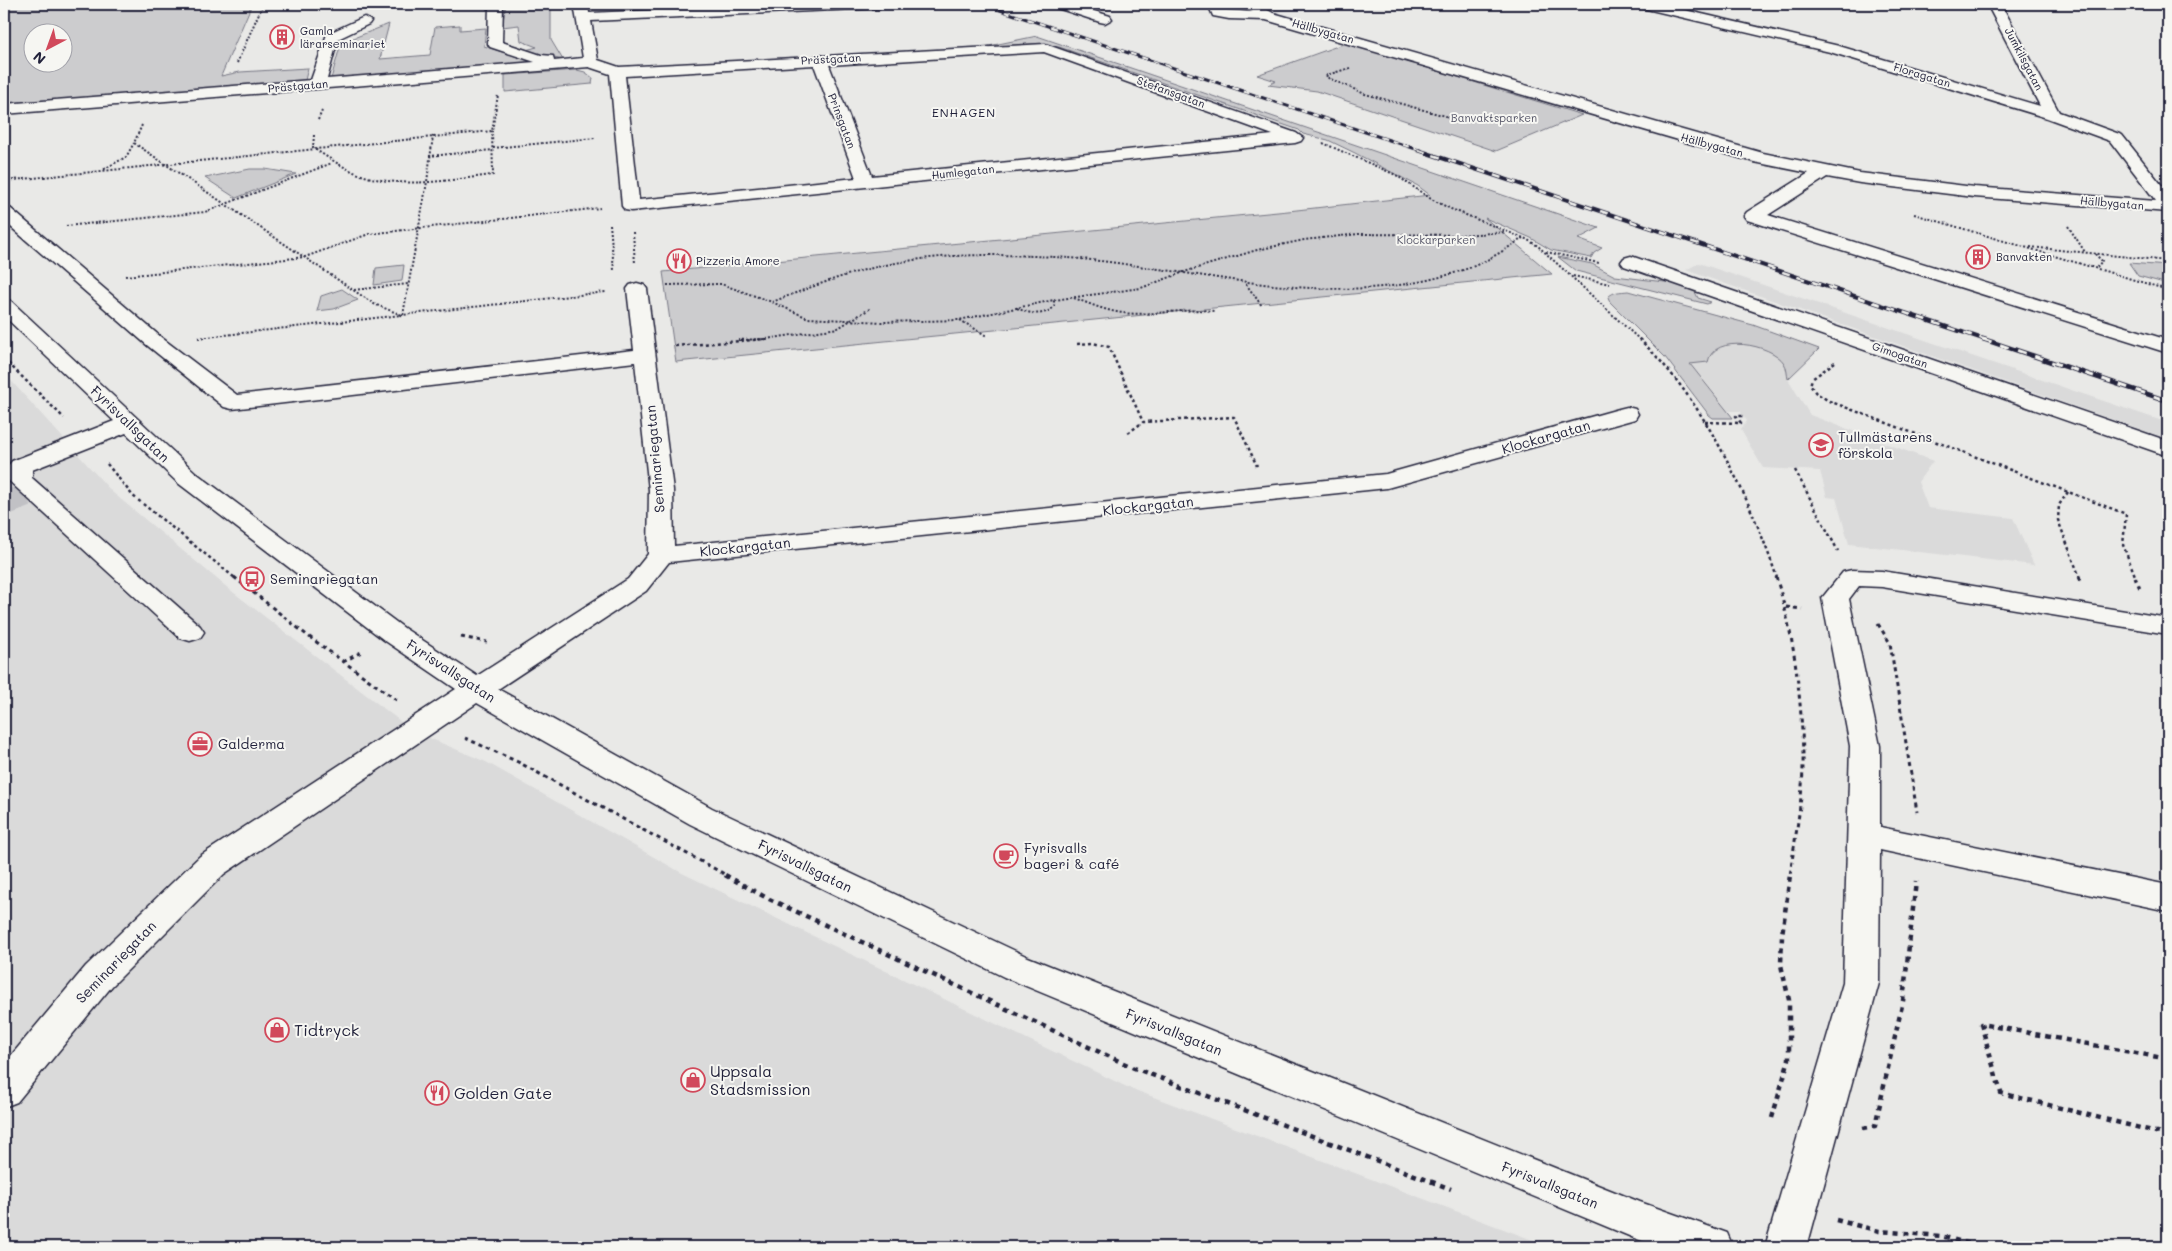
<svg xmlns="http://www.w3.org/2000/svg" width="2172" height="1251" font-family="Mali,sans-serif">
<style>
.built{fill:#dadada}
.green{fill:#ccccce;stroke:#777784;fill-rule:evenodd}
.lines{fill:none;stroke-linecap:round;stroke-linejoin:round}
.minor-tunnel{stroke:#c1c1c5;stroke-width:24;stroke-dasharray:24 12;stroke-linecap:butt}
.minor-casing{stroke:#22223b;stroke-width:3}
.path-far3{stroke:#22223b;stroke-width:2;stroke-dasharray:2 2;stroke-linecap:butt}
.path-far2{stroke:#22223b;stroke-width:2.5;stroke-dasharray:3 3;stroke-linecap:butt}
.path-far1{stroke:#22223b;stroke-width:3;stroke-dasharray:4 4;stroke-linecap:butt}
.path{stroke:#22223b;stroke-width:4.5;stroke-dasharray:5 5;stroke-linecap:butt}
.minor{fill:#f6f6f2;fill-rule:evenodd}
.rail-far2-casing{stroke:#22223b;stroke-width:3}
.rail-far1-casing{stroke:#22223b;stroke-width:4}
.rail-casing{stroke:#22223b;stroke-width:5}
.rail-far2{stroke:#f6f6f2;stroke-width:2;stroke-dasharray:6;stroke-linecap:butt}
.rail-far1{stroke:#f6f6f2;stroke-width:2.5;stroke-dasharray:8;stroke-linecap:butt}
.rail{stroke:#f6f6f2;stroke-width:3;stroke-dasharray:9;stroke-linecap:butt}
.labels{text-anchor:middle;stroke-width:4;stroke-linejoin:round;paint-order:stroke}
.far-poi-label{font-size:11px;fill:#22223b;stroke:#f6f6f2;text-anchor:start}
.far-street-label{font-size:11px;fill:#22223b;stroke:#f6f6f2}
.far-park-label{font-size:11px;fill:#555567;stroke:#f6f6f2}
.far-neighbourhood-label{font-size:12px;letter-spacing:1px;fill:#22223b;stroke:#f6f6f2}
.street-label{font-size:14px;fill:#22223b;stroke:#f6f6f2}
.poi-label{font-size:14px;fill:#22223b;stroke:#f6f6f2;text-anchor:start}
.near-poi-label{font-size:16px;fill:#22223b;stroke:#f6f6f2;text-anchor:start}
</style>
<rect width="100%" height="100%" fill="#e9e9e7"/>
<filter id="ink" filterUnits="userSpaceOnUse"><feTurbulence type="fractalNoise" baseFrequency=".02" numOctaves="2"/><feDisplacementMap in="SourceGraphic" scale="10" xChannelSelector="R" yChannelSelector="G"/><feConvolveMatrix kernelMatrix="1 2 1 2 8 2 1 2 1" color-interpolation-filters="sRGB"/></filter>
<g filter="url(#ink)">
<!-- built -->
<path class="built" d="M 1699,263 L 2168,423 L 2168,439 L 1686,270 Z
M 1674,303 L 1753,325 L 1819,349 L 1788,379 L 1810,415 L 1933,461 L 1918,482 L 1928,508 L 2013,518 L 2034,565 L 1849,544 L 1836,498 L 1827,497 L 1820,471 L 1763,468 L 1741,430 L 1747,421 L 1740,411 L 1728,411 L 1703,379 L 1657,328 Z
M 4,373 L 112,492 L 229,589 L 413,731 L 486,762 L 682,873 L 1127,1087 L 1551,1247 L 4,1247 Z"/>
<!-- green -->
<path class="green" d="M 4,4 L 252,4 L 221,76 L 240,72 L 308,68 L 305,80 L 4,106 ZM 32,32 L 62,32 L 62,62 L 32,62 Z
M 506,4 L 551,4 L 551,40 L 563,60 L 522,51 L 537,47 L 521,41 L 519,25 L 502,27 Z
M 389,24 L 380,59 L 430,55 L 435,27 L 460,25 L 460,30 L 486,28 L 484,46 L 537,63 L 331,79 L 341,43 Z
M 1037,36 L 1599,228 L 1578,239 L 1602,248 L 1594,253 L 1591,258 L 1551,250 L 1531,238 L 1485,218 L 1552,274 L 676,362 L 663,272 L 1288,211 L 1430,195 L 1418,186 L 1355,153 L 1328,140 L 1303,134 L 1299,130 L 1059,47 L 1033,44 L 984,47 Z
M 1346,43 L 1582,115 L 1496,151 L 1317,91 L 1268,85 L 1276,81 L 1257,75 Z
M 577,70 L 585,72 L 593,78 L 592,84 L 505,92 L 505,75 Z
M 250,169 L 265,169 L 296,174 L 236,198 L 205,178 Z
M 1558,257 L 1592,264 L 1615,276 L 1673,283 L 1694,290 L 1698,298 L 1711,302 L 1707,304 L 1576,271 Z
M 2129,263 L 2168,266 L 2168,284 L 2138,276 Z
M 404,265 L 402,281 L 374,285 L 376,268 Z
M 342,289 L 358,300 L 334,309 L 317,311 L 321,296 Z
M 1628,291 L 1753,325 L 1819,349 L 1788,379 C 1787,375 1787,367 1784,363 C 1772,344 1713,333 1708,362 L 1690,364 L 1733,418 L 1713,418 L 1709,415 L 1665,357 L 1610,302 L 1608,297 C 1614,291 1620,292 1628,291 Z"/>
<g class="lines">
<!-- minor-tunnel -->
<path class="minor-tunnel" d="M 4,504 L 34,492"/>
<!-- minor casing -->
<g class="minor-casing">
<path id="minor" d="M 489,4 L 503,4 L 502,42 L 541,55 L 553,56 L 554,61 L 583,58 L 574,4 L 588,4 L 589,13 L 793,4 L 886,4 L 884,7 L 879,8 L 591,21 L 598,60 L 619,67 L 813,57 L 819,55 L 824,56 L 1045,44 L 1296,133 L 1303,138 L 1301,141 L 1295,143 L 631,211 L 625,210 L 622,206 L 610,74 L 589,67 L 4,114 L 4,104 L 311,80 L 327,34 L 364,17 L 371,21 L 369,24 L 338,39 L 327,79 L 535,62 L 490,47 L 488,44 ZM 1044,52 L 1273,135 L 872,176 L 829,65 ZM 814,65 L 856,178 L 639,200 L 625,76 Z
M 1052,4 L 1072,4 L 1110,16 L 1112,19 L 1105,23 L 1100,22 L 1054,7 Z
M 1218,4 L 1257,4 L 1273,13 L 1763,153 L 1860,173 L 1974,187 L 2156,201 L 2110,141 L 2047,118 L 1830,52 L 1638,7 L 1636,4 L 1659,4 L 1839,46 L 2040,106 L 1987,4 L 2001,4 L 2059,112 L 2122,135 L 2168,193 L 2168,212 L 1974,197 L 1860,183 L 1827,177 L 1768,215 L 2168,340 L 2168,353 L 1747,220 L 1744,216 L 1747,212 L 1809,173 L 1754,162 L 1266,20 L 1229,19 L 1213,16 L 1210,9 ZM 1236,5 L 1237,7 L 1253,12 L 1226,10 Z
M 4,207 L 10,208 L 162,338 L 237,395 L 634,350 L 627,289 L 630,285 L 637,283 L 644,285 L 647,289 L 673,490 L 674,546 L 1386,474 L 1619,409 L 1627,407 L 1635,409 L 1638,414 L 1635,419 L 1387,488 L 669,562 L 646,591 L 498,689 L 712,808 L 1028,957 L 1640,1202 L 1727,1233 L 1733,1247 L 1660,1247 L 1634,1238 L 1004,977 L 690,824 L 477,703 L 224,874 L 112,986 L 17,1102 L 4,1107 L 4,1064 L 86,966 L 200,856 L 456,689 L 384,640 L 178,483 L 126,433 L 32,470 L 32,478 L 200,626 L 204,632 L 200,638 L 190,641 L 180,638 L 8,480 L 8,466 L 12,461 L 114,421 L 4,316 L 4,299 L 11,301 L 196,473 L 404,628 L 477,676 L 628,579 L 648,554 L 649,490 L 635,362 L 232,409 L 224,407 L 148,346 L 4,221 Z
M 1631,256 L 2168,441 L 2168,456 L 1624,266 L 1621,262 L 1624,258 Z
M 1852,570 L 1882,571 L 2168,618 L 2168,634 L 1882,587 L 1859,586 L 1849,599 L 1880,746 L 1880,827 L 2168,885 L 2168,911 L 1880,850 L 1879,983 L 1807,1247 L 1765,1247 L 1843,983 L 1850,746 L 1822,598 L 1843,572 Z"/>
</g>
<!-- path-far3 -->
<path class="path-far3" d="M 237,63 L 263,4
M 1350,68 L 1327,75 L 1326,77 L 1365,94 L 1453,118 L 1472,120 L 1515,117
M 318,120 L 322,111
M 142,125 L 134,143 L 374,304 L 402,315
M 314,135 L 313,148 C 327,157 341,166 356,173 C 399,190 448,180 493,175 L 492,131
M 1323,143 L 1396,175 L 1431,199 L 1451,209 L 1526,239 L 1538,246 L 1640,340
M 493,148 L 595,138
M 429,156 L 493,150
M 104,169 L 126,157 L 134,143
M 4,181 L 492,131 L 498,95
M 1914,214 L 2168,290
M 610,224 L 614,270
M 66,226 L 205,212 L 332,163
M 2068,226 L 2085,252
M 633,232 L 635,264
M 2030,247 L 2168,261
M 1546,252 L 1599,263
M 2095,254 L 2102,261 L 2096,268
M 125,276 L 305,257 L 369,234 L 600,208
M 1573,276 L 1610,284
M 1246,284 L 1262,306
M 667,285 L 721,284 L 772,302 L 808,318 L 882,322 L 959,320 L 1054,300 L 1141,288 L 1184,272 L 1257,250 L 1304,240 L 1359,234 L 1461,235 L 1507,232
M 354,290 L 408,284
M 1074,298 C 1090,304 1106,311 1123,313 C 1153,316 1184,308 1214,311
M 772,302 C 809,288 846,273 886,265 C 941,253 999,254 1055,257 C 1192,265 1334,317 1469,268 C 1488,261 1506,249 1523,238
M 1017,308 C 1030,314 1043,317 1054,307 L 1054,300
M 403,315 L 427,182 L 433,136
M 960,320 L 987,336
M 198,338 L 606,292
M 738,340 L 766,339 L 838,328 L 871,308"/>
<!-- path-far2 -->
<path class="path-far2" d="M 1639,339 C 1702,397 1750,497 1777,578
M 1077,344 L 1093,343 L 1109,347 L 1143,422 L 1234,417 L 1257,466
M 675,346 L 766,339
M 4,359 L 64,418
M 1835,362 L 1812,379 L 1810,385 L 1816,393 L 1829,401 L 2126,514 L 2123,545 L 2136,578
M 1705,422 L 1741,423 L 1736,416 L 1744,416
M 1128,433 L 1143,422
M 107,464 L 133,496 L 235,578
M 1795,470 L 1838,551
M 2068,492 L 2059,505 L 2058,520 L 2080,578"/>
<!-- path-far1 -->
<path class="path-far1" d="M 234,577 L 308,636 L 398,701
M 1776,577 C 1794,633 1801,695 1803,754 C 1804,795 1795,836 1790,876
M 2079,577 L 2081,581
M 2135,577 L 2141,591
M 1786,607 L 1802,609
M 1878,624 L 1890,643 L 1917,812
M 461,637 L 487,642
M 343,662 L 363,651
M 465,738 L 518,762 L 728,876"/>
<!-- path -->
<path class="path" d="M 725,875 L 767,898 L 1134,1068 L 1451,1189
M 2168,1059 L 1981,1024 L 2001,1093 L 2168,1135
M 1772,1118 L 1789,1059 L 1789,1000 L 1781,965 L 1782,935 L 1790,875
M 1863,1128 L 1875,1126 L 1903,1001 L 1916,881
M 1836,1220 L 1879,1231 L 1941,1236 L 1981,1247"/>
<!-- minor -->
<use href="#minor" class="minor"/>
<!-- rail-far2 casing -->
<g class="rail-far2-casing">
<path id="rail-far2" d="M 982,4 L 1422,151"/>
</g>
<!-- rail-far1 casing -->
<g class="rail-far1-casing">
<path id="rail-far1" d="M 1418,150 L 1986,340"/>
</g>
<!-- rail casing -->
<g class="rail-casing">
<path id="rail" d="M 1983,339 L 2168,401"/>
</g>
<!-- rail-far2 -->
<use href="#rail-far2" class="rail-far2"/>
<!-- rail-far1 -->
<use href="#rail-far1" class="rail-far1"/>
<!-- rail -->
<use href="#rail" class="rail"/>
</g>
</g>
<!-- icons -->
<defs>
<g id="building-ring" transform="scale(1.25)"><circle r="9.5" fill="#f6f6f2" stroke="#d1495b" stroke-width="1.5"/><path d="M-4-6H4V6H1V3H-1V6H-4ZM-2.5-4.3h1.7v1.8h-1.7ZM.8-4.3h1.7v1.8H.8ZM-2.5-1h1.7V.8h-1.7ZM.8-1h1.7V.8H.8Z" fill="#d1495b"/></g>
<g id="restaurant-ring" transform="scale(1.25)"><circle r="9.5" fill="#f6f6f2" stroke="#d1495b" stroke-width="1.5"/><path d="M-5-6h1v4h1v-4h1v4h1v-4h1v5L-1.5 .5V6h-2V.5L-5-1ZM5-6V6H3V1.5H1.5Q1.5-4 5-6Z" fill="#d1495b"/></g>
<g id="school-ring" transform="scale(1.25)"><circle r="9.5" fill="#f6f6f2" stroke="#d1495b" stroke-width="1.5"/><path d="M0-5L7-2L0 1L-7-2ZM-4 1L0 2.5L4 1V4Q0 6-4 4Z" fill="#d1495b"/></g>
<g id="bus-ring" transform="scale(1.25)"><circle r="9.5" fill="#f6f6f2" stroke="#d1495b" stroke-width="1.5"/><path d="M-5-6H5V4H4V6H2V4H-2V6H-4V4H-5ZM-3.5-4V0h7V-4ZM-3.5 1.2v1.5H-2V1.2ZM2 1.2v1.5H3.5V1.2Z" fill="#d1495b"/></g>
<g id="office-ring" transform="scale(1.25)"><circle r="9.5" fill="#f6f6f2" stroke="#d1495b" stroke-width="1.5"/><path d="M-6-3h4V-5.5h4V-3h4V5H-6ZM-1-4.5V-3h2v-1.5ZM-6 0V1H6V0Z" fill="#d1495b"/></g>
<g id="cafe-ring" transform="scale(1.25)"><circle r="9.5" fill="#f6f6f2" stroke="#d1495b" stroke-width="1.5"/><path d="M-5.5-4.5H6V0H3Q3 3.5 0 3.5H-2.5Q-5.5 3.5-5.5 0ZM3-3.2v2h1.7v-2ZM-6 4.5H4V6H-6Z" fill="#d1495b"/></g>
<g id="shop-ring" transform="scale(1.25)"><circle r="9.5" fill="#f6f6f2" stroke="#d1495b" stroke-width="1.5"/><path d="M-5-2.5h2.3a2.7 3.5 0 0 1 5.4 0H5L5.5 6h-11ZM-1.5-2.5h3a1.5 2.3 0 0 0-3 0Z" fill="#d1495b"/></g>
</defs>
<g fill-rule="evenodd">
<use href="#building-ring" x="282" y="37"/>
<use href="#building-ring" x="1978" y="257"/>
<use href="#restaurant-ring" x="679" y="261"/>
<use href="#school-ring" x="1821" y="445"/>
<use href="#bus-ring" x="252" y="579"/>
<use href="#office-ring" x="200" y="744"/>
<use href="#cafe-ring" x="1006" y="856"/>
<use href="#shop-ring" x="277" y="1030"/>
<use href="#shop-ring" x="693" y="1080"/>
<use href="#restaurant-ring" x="437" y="1093"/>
</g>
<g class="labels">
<!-- far-poi labels -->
<g class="far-poi-label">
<text x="300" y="35">Gamla<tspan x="300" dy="13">lärarseminariet</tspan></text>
<text x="1996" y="261">Banvakten</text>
<text x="696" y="265">Pizzeria Amore</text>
</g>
<!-- far-street labels -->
<g class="far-street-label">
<text transform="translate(1323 31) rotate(16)" y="4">Hällbygatan</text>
<text transform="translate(831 59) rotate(-3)" y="4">Prästgatan</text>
<text transform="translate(2024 59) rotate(62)" y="4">Jumkilsgatan</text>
<text transform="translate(1922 75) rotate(17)" y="4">Floragatan</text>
<text transform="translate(298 86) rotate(-5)" y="4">Prästgatan</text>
<text transform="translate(1171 92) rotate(20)" y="4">Stefansgatan</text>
<text transform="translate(842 121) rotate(69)" y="4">Prinsgatan</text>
<text transform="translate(1712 145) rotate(15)" y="4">Hällbygatan</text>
<text transform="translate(963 172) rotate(-6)" y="4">Humlegatan</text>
<text transform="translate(2112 203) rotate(5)" y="4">Hällbygatan</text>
<text transform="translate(1900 355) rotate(19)" y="4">Gimogatan</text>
</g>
<!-- far-park labels -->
<g class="far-park-label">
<text x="1494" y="122">Banvaktsparken</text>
<text x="1436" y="244">Klockarparken</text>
</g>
<!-- far-neighbourhood labels -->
<g class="far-neighbourhood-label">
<text x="964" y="117">ENHAGEN</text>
</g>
<!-- street labels -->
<g class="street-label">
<text transform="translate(130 424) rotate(44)" y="5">Fyrisvallsgatan</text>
<text transform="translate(1546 437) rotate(-16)" y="5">Klockargatan</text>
<text transform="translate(655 459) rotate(-95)" y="5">Seminariegatan</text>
<text transform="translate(1148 506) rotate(-6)" y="5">Klockargatan</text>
<text transform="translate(745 547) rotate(-6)" y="5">Klockargatan</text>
<text transform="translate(451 671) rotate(33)" y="5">Fyrisvallsgatan</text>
<text transform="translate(805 866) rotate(26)" y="5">Fyrisvallsgatan</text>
<text transform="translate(116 962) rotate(-46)" y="5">Seminariegatan</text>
<text transform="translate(1174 1032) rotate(22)" y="5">Fyrisvallsgatan</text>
<text transform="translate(1550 1185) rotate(22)" y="5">Fyrisvallsgatan</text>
</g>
<!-- poi labels -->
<g class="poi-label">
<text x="1838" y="442">Tullmästarens<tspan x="1838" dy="16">förskola</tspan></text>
<text x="270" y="584">Seminariegatan</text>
<text x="218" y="749">Galderma</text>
<text x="1024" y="853">Fyrisvalls<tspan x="1024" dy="16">bageri &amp; café</tspan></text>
</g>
<!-- near-poi labels -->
<g class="near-poi-label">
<text x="294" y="1036">Tidtryck</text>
<text x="710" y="1077">Uppsala<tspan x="710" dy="18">Stadsmission</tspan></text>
<text x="454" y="1099">Golden Gate</text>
</g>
</g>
<!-- margin -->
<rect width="2172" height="1251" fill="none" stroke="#f6f6f2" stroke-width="20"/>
<rect x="10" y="10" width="2152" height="1231" fill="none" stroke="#22223b" stroke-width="2" filter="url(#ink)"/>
<!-- north arrow -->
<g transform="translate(48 48) rotate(221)"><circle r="24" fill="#f6f6f2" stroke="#a1a1a9"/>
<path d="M0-4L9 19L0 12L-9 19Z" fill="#d1495b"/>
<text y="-8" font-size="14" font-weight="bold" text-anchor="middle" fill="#22223b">N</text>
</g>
</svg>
